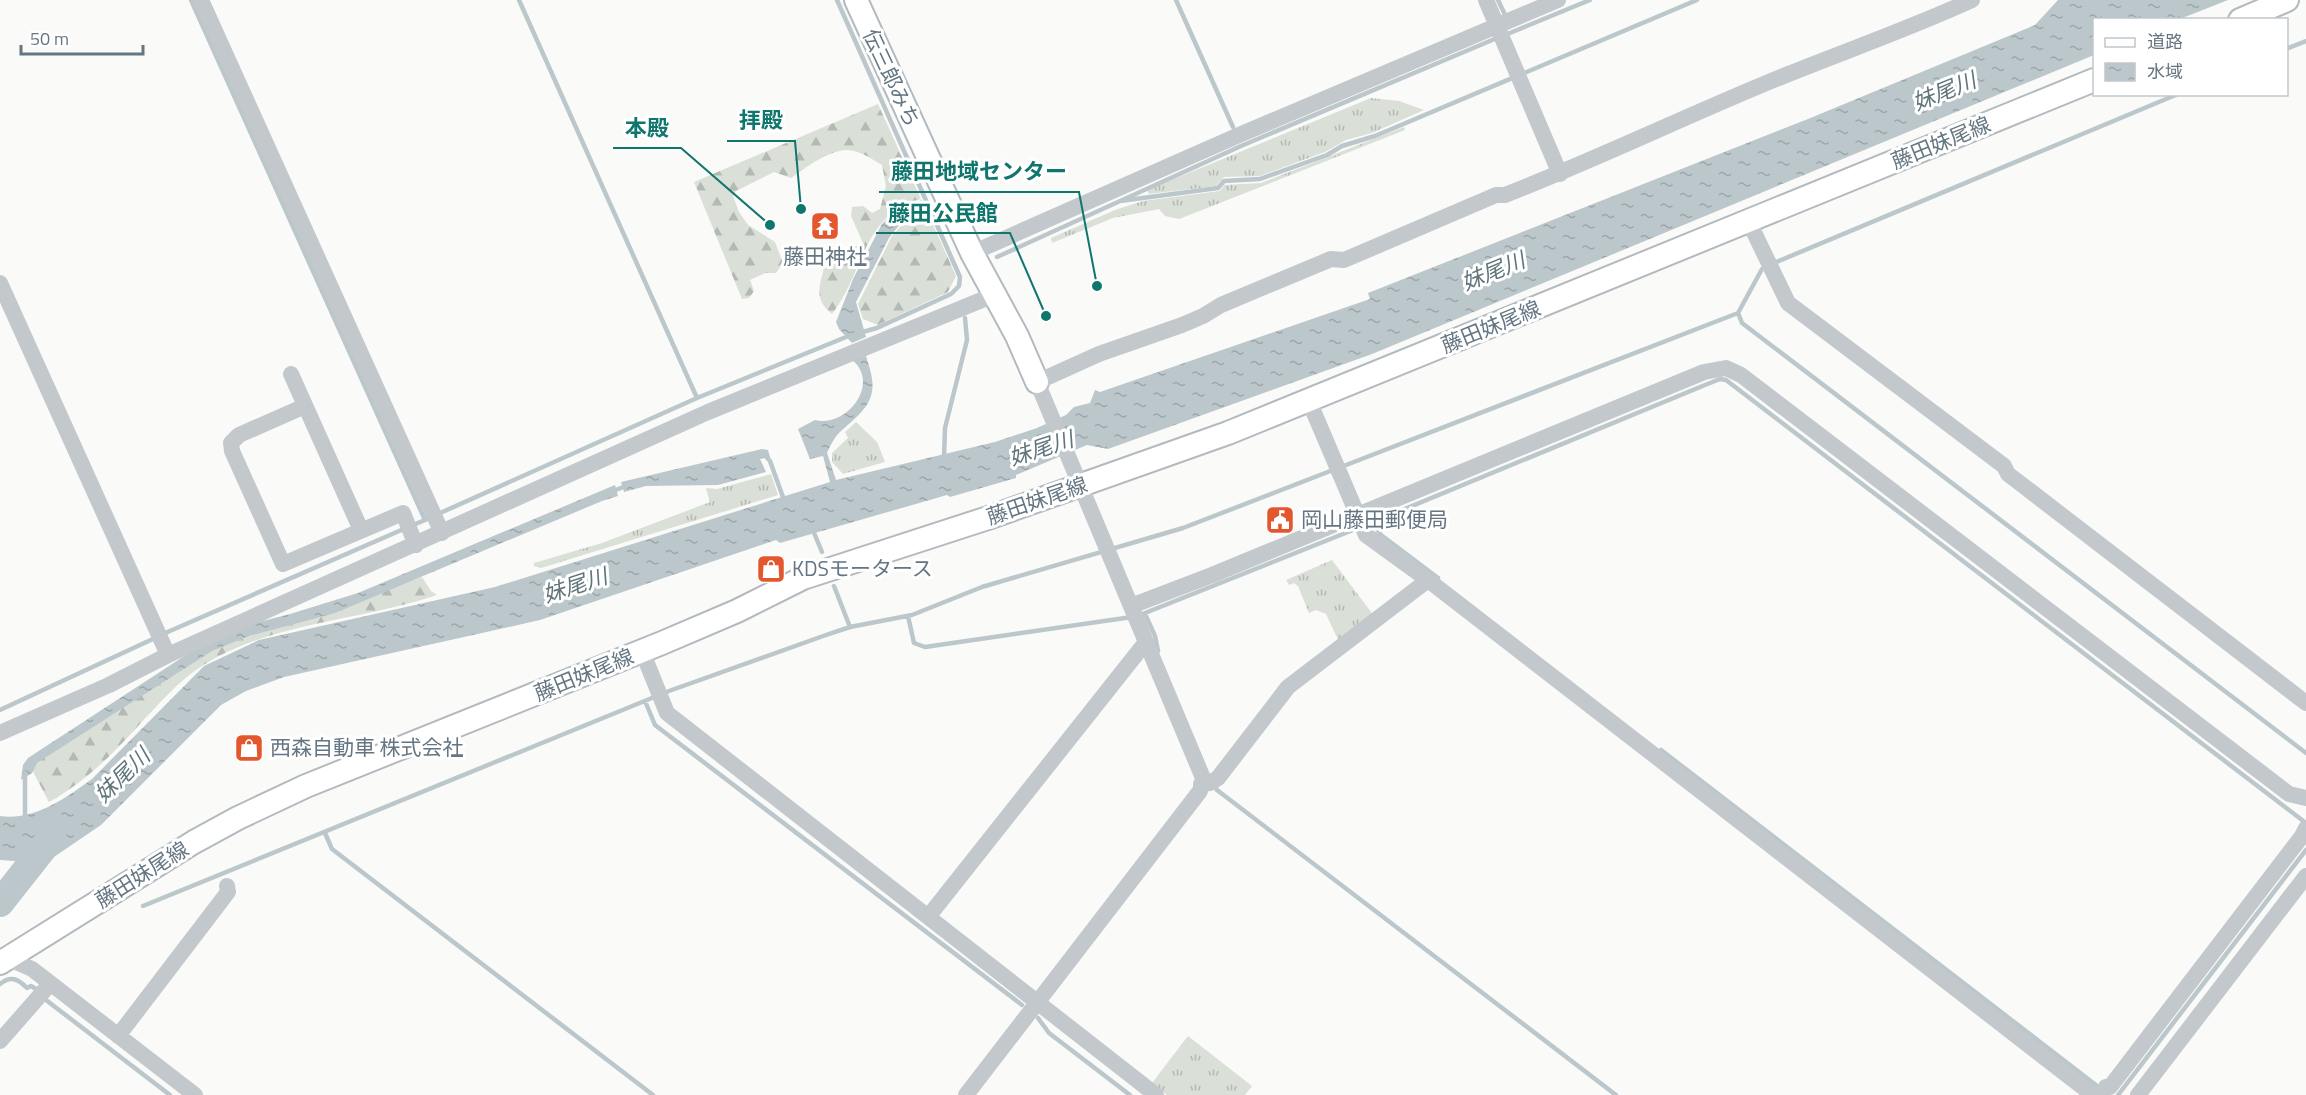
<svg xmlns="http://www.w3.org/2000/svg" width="2306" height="1095" font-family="'Titillium Web','Noto Sans JP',sans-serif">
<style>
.grass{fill:url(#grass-tufts)}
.forest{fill:url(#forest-firs)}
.water{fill:url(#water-ripples)}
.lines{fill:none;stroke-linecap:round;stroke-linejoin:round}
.stream{stroke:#bbc7cb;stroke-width:4.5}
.river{stroke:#bbc7cb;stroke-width:28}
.secondary-casing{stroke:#b3babf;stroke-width:26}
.street{stroke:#c3c8cc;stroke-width:16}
.secondary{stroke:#fff;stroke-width:22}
.labels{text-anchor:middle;stroke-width:6;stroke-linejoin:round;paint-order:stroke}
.street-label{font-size:21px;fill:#657683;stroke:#fff}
.poi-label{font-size:21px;fill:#657683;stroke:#fff;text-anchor:start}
.water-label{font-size:22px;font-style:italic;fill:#60757c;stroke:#fff}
.leader{fill:none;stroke:#0f766e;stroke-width:2}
.callout-dot{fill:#0f766e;stroke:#fff;stroke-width:2}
.callout-label{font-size:22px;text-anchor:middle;font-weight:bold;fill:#0f766e;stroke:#fff;stroke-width:6;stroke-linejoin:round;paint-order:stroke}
</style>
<defs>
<pattern id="grass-tufts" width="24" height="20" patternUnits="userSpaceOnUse" patternTransform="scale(1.5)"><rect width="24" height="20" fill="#dadfd7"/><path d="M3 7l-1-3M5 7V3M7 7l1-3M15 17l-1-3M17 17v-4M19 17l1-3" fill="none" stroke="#b4b9b4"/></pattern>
<pattern id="forest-firs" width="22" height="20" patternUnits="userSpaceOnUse" patternTransform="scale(1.5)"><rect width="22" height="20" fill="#dadfd7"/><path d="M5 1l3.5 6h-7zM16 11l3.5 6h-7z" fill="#b4b9b4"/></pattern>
<pattern id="water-ripples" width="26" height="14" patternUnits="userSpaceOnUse" patternTransform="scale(1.5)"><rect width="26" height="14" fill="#bbc7cb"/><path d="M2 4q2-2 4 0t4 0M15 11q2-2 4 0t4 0" fill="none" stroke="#9ca6aa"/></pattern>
</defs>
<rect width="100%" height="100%" fill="#fafaf8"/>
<!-- grass -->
<path class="grass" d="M 1371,98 L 1399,101 L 1424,110 L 1372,133 L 1346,140 L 1325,152 L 1260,176 L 1224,177 L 1216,186 L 1149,194 L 1147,190 Z
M 1404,127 L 1405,130 L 1179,219 L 1165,216 L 1159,209 L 1113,218 L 1052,243 L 1051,238 L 1115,210 L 1143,201 L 1220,191 L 1224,185 L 1261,183 Z
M 856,422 L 877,442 L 885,462 L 843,474 L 832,462 L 832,453 L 848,438 L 845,432 Z
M 771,474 L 778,495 L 541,568 L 534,566 L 534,563 L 602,543 L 710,502 L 706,488 L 717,489 Z
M 1332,560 L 1374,616 L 1340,644 L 1326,614 L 1316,610 L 1309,613 L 1298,586 L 1294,583 L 1289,585 L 1286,580 Z
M 1188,1036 L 1252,1086 L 1245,1095 L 1167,1095 L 1152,1083 Z"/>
<!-- forest -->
<path class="forest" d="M 878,104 L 921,199 C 863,213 864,273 832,314 C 814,300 819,287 824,268 L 808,265 L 802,258 L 802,250 L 808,245 L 814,247 L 815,257 L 822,261 L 863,243 L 851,216 L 852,207 L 863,206 L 872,213 L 880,209 L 886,186 L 882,165 C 872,159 859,150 847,150 C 827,151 807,167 791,178 L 774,172 L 736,191 L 733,196 L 739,212 L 748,225 L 775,242 L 783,263 L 776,273 L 765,273 L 750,280 L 754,291 L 749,298 L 742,299 L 694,182 Z
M 926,209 L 956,276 L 948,292 L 878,325 L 863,319 L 858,304 L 892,236 L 908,218 Z
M 422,577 L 431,591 L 437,595 C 361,621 270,622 202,666 C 178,681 158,705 139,725 C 112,755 85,782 49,802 L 30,766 L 218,647 Z"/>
<!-- water -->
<path class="water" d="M 2058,0 L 2228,0 L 2180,19 L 2094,20 L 2094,55 L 1372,354 L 1108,449 L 1087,445 L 1016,475 L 1016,478 L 950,497 L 947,495 L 780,543 L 776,540 L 540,620 L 284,677 L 246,691 L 221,705 L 101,825 L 45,863 L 0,860 L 0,816 C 34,821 66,798 92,779 L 204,666 L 259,640 L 495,587 L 830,482 L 823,456 L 810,459 L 798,429 L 815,420 C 847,428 881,383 852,360 L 866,356 C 868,363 871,371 872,379 C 876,405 856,417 839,433 C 834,438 830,446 827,453 L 836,480 L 995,442 L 1037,428 L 1066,415 L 1074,407 L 1090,403 L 1095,390 L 1100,392 L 1370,299 L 1368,293 L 1808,119 L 2035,25 Z
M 922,200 L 925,208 L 905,218 L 889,238 L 856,302 L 866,337 L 852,343 L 839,329 L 836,322 L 853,279 L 882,224 L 896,209 Z
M 762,449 L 768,450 L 770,457 L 760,459 L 766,472 L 718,485 L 646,486 L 624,492 L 621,482 Z
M 615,485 L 618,496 L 602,501 L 335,613 L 249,636 L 212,651 L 37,763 L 32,773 L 21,780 L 23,765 L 28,758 L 189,653 L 255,623 L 290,614 L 358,593 Z"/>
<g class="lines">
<!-- stream -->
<path class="stream" d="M 191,0 L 425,520
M 519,0 L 697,398
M 837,0 L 960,277 L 959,286 L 951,294 L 877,328 L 859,333
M 1176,0 L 1233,127
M 1498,0 L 1507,19
M 1505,35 L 1590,0
M 2286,49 L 2306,41
M 1120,201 L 1218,188 L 1224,181 L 1260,179 L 1327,155 L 1342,146 L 1375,136 L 1697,0
M 997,257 L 1241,146 L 1497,38
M 1774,263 L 2178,94
M 1738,313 L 1742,323 L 2306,753
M 764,454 L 770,461 L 784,500
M 944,458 L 945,428 L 967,340 L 965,318
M 1341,467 L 1738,313 L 1762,269 L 1767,267
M 611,492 L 628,485
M 438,514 L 697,398 L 851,335
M 1372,522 L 1381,535 L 1438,578
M 413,525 L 430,518
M 1366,525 L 1705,385 L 1720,379 L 1726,380 L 2306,823
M 812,528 L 822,552
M 834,586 L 850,627
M 1145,614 L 1155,636 L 1158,651
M 1140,615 L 1358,528
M 908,616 L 914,643 L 925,647 L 1132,617
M 163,634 L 406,528
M 645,701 L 655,725 L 1022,1005
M 0,710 L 155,638
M 1661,750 L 2101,1089
M 25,773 L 25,818
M 1214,783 L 1217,790 L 1616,1095
M 325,833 L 332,849 L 653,1095
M 143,906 L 669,691 L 826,635 L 850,627 L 912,615 L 982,587 L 1183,528 L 1333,470
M 0,984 C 11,975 18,979 27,988 L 31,986 L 36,989
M 46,1000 L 170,1095
M 1038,1018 L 1049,1033 L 1130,1095
M 2118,1095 L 2306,850"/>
<!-- river -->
<path class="river" d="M 0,903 L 45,846 L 53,832"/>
<!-- secondary casing -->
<g class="secondary-casing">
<path id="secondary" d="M 856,0 L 972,253 L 1017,336 L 1037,382
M 2240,20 L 2287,0
M 0,963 L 194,842 L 238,818 L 306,786 L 662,643 L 737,611 L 803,578 L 988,518 L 1228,433 L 2094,80"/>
</g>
<!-- street -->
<path class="street" d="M 201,0 L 442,533
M 1486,0 L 1560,174
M 1749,222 L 1788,303 L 2004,466 L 2008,474 L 2306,703
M 972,253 L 1239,135 L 1558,0
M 0,283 L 168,655
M 291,374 L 361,530
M 1309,401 L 1366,535 L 1428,580 L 2093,1095
M 305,406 L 239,435 L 231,443 L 232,451 L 283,564 L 403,513 L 416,545
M 1131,606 L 1212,575 L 1704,372 L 1726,368 L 1741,375 L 2289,794 L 2306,798
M 642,651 L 667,713 L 1156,1095
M 0,733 L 109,685 L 168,655 L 708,412 L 994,295
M 1201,784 L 1210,783 L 1218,778 L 1288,687 L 1428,580
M 928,917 L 1146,642
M 7,958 L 32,969 L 195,1095
M 118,1036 L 228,892 L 227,886
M 0,1041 L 50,984
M 966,1095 L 1200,791 L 1203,778 L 1037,382 L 1099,354 L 1182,325 L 1203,316 L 1221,305 L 1331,259 L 1344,260 L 1496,195 L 1505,195 C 1600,158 1692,113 1786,75 C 1848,50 1911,28 1972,0
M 2101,1095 L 2106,1087 L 2110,1087 L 2302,836 L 2306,828
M 2138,1095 L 2306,876"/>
<!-- secondary -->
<use href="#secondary" class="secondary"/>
</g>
<!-- icons -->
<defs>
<g id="temple-square" transform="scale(1.5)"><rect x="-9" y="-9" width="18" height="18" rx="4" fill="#e4572e" stroke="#fff"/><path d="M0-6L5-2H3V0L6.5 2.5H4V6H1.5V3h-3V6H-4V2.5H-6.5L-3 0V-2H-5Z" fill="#fff"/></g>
<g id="civic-square" transform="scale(1.5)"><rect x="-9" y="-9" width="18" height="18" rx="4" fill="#e4572e" stroke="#fff"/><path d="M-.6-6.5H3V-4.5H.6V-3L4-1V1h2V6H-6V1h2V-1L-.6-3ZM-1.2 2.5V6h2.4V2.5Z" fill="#fff"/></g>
<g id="shop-square" transform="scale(1.5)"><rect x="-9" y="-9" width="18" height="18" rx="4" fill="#e4572e" stroke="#fff"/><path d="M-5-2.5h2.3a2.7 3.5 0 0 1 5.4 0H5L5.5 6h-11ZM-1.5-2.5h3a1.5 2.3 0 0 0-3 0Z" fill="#fff"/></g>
</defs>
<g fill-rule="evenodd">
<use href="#temple-square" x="825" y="226"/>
<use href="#civic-square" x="1280" y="520"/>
<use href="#shop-square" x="771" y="569"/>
<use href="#shop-square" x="249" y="748"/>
</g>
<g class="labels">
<!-- street labels -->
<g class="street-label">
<text transform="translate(891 78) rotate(65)" y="7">伝三郎みち</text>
<text transform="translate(1941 143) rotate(-22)" y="7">藤田妹尾線</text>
<text transform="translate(1491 327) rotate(-22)" y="7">藤田妹尾線</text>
<text transform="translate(1037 501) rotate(-19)" y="7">藤田妹尾線</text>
<text transform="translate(584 675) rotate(-22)" y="7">藤田妹尾線</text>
<text transform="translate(142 875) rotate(-32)" y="7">藤田妹尾線</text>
</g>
<!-- poi labels -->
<g class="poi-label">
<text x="825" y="264" text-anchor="middle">藤田神社</text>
<text x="1301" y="527">岡山藤田郵便局</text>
<text x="792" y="576">KDSモータース</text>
<text x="270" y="755">西森自動車 株式会社</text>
</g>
<!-- water labels -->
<g class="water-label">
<text transform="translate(1944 91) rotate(-22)" y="8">妹尾川</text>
<text transform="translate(1493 271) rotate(-22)" y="8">妹尾川</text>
<text transform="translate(1041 448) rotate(-18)" y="8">妹尾川</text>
<text transform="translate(575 585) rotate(-18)" y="8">妹尾川</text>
<text transform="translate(122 775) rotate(-44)" y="8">妹尾川</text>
</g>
</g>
<!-- callouts -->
<path class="leader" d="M801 209L795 141H727M770 225L681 148H613M1097 286L1079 192H879M1046 316L1010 233H876"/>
<g class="callout-dot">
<circle cx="801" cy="209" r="6"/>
<circle cx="770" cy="225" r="6"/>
<circle cx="1097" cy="286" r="6"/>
<circle cx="1046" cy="316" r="6"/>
</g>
<g class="callout-label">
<text x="761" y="128">拝殿</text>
<text x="647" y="136">本殿</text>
<text x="979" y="179">藤田地域センター</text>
<text x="943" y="221">藤田公民館</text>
</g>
<!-- legend -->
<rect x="2093" y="18" width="195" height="78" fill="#ffffff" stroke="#c1c8cd" stroke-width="1.5"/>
<rect x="2105" y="38" width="30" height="9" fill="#ffffff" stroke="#c1c8cd" stroke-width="1.5"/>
<text x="2147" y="48" font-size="18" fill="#657683">道路</text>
<rect x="2105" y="63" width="30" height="18" fill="url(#water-ripples)" stroke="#c1c8cd" stroke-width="1.5"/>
<text x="2147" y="78" font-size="18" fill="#657683">水域</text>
<!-- scale -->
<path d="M21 45v9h122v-9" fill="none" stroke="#657683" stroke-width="3"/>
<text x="30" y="45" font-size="18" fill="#657683" stroke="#ffffff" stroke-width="4.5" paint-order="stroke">50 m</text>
</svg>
